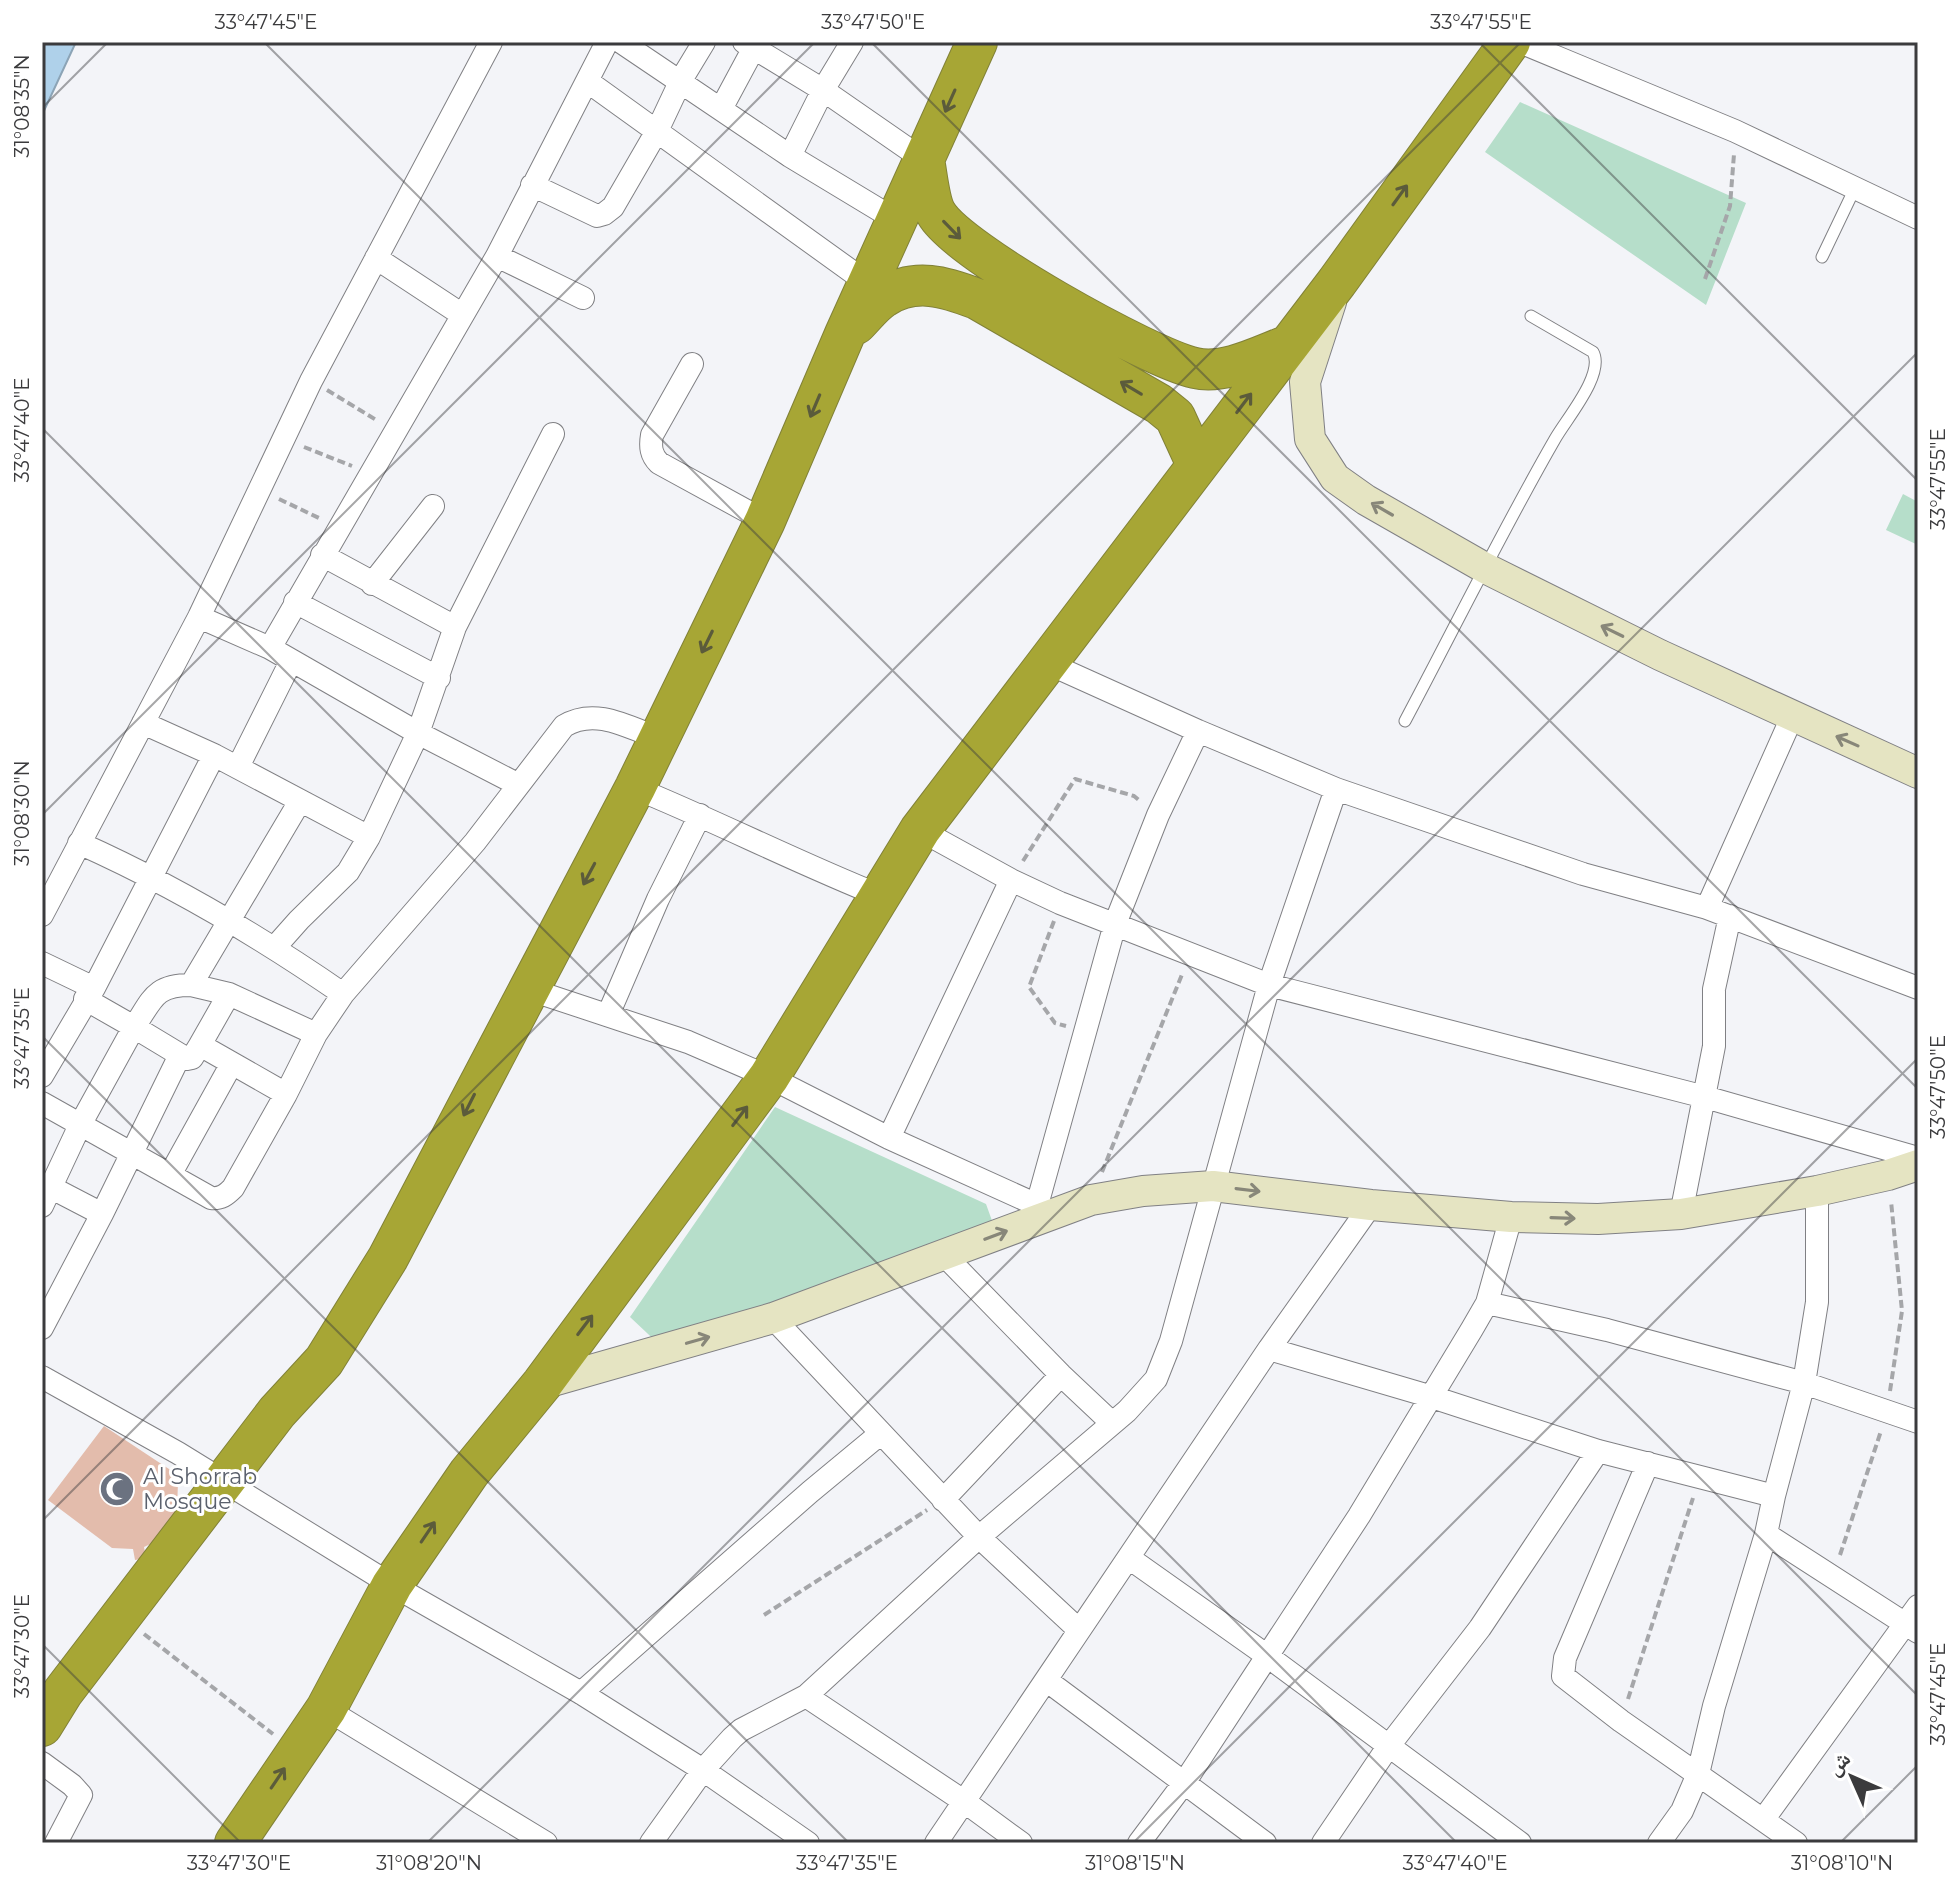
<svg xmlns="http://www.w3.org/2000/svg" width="1960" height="1885" font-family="Montserrat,'Noto Naskh Arabic',sans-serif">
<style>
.green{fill:#b6deca}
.water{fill:#afd1ea;stroke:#8ca4b6;stroke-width:2}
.building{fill:#e3bcac}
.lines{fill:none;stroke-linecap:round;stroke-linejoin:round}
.lane-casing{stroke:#808084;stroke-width:13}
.street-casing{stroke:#808084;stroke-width:24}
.secondary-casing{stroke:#808084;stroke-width:32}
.highway-casing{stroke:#818138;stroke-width:42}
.path{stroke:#a5a6a9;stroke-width:4;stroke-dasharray:8 4;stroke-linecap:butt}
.lane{stroke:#fff;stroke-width:11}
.street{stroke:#fff;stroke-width:22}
.secondary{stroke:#e5e4c2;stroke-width:30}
.highway{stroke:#a7a635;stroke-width:40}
.oneway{stroke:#5b5b3b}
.oneway2{stroke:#888779}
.ticks{fill:none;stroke:#3b3b3d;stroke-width:2;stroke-opacity:0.45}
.labels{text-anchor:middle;stroke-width:6;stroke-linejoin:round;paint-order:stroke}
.worship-label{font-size:22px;fill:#5b616d;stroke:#fff;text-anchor:start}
.neatline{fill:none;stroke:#3b3b3d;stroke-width:3}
.ticks-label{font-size:20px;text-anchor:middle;fill:#3b3b3d}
</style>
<rect width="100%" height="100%" fill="#f3f4f8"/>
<!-- green -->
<path class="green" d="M 1520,102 L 1746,203 L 1706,305 L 1485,152 Z
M 1903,494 L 1918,502 L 1918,545 L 1886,530 Z
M 775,1107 L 986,1204 L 995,1229 L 665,1350 L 630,1317 Z"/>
<!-- water -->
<path class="water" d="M 42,42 L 76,42 L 42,115 Z"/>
<!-- building -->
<path class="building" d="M 104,1426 L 172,1471 L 178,1482 L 177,1510 L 157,1541 L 144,1547 L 146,1558 L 135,1560 L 133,1549 L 112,1548 L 48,1500 Z"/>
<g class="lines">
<!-- lane casing -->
<g class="lane-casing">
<path id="lane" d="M 1822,257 L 1855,188
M 1405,721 C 1455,627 1502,531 1555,439 C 1567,418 1605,374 1593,352 L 1531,316"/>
</g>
<!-- street casing -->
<g class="street-casing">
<path id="street" d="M 621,42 L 790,156 L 896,220
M 744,42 L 823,90 L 924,160
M 1520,42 L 1735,131 L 1918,218
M 587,81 L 869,284
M 721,109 L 757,42
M 790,156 L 823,90 L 852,42
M 532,185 L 597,216 L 604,214 L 613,207 L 657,131 L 681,80 L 704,42
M 497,256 L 583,298
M 376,258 L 461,314
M 692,364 L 652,435 C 650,447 651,455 659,463 L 765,521
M 322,555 L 455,627
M 372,584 L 433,506
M 295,602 L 439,678
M 199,617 L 270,648 L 418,733 L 517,784
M 270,648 L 497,256 L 607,42
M 1045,662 L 1198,731 L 1336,789 L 1583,874 L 1707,908 L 1918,988
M 143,723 L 214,755 L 369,837
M 238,767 L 291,661
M 635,788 C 718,822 798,863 881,896
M 300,801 L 191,985 L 229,994 L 316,1034
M 920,830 L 1011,880 L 1060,903 L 1269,985 L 1705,1097 L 1918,1158
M 79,843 C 173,885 259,936 343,994
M 1707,908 L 1792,717
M 42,915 L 199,617 L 311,381 L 491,42
M 275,947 L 299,920 L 348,872 L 369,837 L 418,733 L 455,627 L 553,434
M 42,963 L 94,988
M 528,989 L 688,1042 L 769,1077 L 889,1138 L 1037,1205
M 85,999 L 134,1027 C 153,999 154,985 191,985
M 608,1015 L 658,899 L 700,815
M 200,1045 L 229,994
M 42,1076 L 94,988 L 214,755
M 42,1103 L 211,1198 C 221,1199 226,1195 233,1188 L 286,1094 L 316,1034 L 343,994 L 475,842 L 564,726 C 595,707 628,727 660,739
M 889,1138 L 1011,880
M 170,1175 L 231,1065
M 52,1188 L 102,1214
M 42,1206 L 80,1125 L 134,1027 L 187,1059 L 192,1058 L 200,1045 L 286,1094
M 1681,1214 L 1714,1046 L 1714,989 L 1730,916
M 1036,1218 L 1037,1205 L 1115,924 L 1158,815 L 1198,731
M 944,1255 L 1061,1375 L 1112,1423
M 1487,1303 L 1607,1330 L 1804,1383 L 1918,1422
M 773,1318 L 979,1537 L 1079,1630
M 42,1328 L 102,1214 L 180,1055
M 1269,1349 L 1429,1396 L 1598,1451 L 1774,1496 L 1766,1534 L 1918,1632
M 42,1377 L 178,1453 L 392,1585 L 581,1693 L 703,1770 L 808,1843
M 1648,1463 L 1565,1658 L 1563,1676 L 1621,1721 L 1796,1843
M 1774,1496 L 1804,1383 L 1817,1302 L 1817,1191
M 943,1500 L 1061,1375
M 1129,1558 L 1266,1655 L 1520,1843
M 1046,1680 L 1265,1843
M 581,1693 L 810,1492 L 880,1434
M 806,1696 L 965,1802 L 1021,1843
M 326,1709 L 546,1843
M 42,1763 L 72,1785 L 81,1795 L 56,1843
M 1763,1820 L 1918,1606
M 651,1843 L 703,1770 L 732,1738 L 741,1730 L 806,1696 L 979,1537 L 1127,1411 L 1156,1379 L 1171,1341 L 1269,985 L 1336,789
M 936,1843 L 1269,1349 L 1371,1205
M 1139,1843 L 1184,1783 L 1359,1516 L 1472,1329 L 1487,1303 L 1511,1217
M 1323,1843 L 1388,1747 L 1480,1628 L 1598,1451
M 1659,1843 L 1682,1811 L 1698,1774 L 1714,1706 L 1766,1534"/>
</g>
<!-- secondary casing -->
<g class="secondary-casing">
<path id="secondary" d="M 1331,302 L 1305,382 L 1310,439 L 1335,478 L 1366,500 L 1485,568 L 1660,655 L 1918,773
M 542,1384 L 773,1318 L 1091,1200 L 1143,1191 L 1213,1186 L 1371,1205 L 1511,1217 L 1598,1219 L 1681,1214 L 1817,1191 L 1888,1175 L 1918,1165"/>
</g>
<!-- highway casing -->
<g class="highway-casing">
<path id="highway" d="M 924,160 C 927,174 929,201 936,213 C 958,252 1149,358 1195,368 C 1225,375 1262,355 1289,345
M 856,324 C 865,315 874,303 884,297 C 915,277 946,287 977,299 L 1159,404 L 1175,417 L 1197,465
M 42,1726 L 63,1692 L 277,1412 L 324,1361 L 388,1258 L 635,788 L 765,521 L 845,334 L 977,42
M 235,1843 L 326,1709 L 392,1585 L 469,1473 L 542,1384 L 769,1077 L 920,830 L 1337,282 L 1510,42"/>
</g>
<!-- path -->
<path class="path" d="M 1705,279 L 1730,206 L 1734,154
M 327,390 L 378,421
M 304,447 L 352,466
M 279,499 L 321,519
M 1023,861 L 1075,779 L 1134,796 L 1140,801
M 1054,921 L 1029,987 L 1055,1023 L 1066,1026
M 1102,1172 L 1183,972
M 1890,1391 L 1902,1311 L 1891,1201
M 1840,1555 L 1881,1431
M 764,1615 L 927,1510
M 144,1634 L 273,1734
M 1628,1699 L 1693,1498"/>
<!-- lane -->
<use href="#lane" class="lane"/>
<!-- street -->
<use href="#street" class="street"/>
<!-- secondary -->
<use href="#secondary" class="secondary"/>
<!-- highway -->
<use href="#highway" class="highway"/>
</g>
<!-- one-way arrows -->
<defs><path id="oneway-shaft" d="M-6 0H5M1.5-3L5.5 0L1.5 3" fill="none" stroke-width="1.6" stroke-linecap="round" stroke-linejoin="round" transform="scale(2)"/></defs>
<g class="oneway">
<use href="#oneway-shaft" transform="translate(950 101) rotate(114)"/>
<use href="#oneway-shaft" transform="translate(1400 195) rotate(-54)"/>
<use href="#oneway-shaft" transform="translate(952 230) rotate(46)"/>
<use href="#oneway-shaft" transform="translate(1131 388) rotate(-149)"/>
<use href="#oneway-shaft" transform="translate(1244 403) rotate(-53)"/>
<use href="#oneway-shaft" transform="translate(815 406) rotate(113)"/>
<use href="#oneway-shaft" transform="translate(707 642) rotate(116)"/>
<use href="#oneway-shaft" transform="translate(589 874) rotate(118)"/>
<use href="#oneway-shaft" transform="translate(469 1105) rotate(117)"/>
<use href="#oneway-shaft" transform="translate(740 1116) rotate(-53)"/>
<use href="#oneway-shaft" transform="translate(585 1325) rotate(-53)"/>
<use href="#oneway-shaft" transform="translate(428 1532) rotate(-56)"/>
<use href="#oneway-shaft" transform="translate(278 1778) rotate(-56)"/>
</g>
<g class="oneway2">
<use href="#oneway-shaft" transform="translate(1382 509) rotate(-150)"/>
<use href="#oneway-shaft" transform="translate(1612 631) rotate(-154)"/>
<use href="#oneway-shaft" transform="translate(1847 741) rotate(-156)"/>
<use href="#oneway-shaft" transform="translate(1248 1190) rotate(7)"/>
<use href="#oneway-shaft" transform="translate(1563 1218) rotate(2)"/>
<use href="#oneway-shaft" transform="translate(996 1235) rotate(-21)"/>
<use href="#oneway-shaft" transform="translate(698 1340) rotate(-16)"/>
</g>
<!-- ticks -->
<path class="ticks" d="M 264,42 L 1918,1696M 871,42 L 1918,1089M 1479,42 L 1918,481M 42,108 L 108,42M 42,428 L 1457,1843M 42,815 L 815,42M 42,1036 L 849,1843M 42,1521 L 1521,42M 42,1644 L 241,1843M 427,1843 L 1918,352M 1133,1843 L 1918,1058M 1840,1843 L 1918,1765"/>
<!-- icons -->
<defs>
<g id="mosque-disc" transform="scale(1.8)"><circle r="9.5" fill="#6b7280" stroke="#fff"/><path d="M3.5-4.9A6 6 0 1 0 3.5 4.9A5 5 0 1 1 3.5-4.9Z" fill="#fff"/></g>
</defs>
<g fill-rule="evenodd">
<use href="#mosque-disc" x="117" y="1489"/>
</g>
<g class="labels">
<!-- worship labels -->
<g class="worship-label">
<text x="143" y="1484">Al Shorrab<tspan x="143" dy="25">Mosque</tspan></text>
</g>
</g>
<!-- border -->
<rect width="1960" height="1885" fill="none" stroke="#ffffff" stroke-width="88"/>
<!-- north arrow -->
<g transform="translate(1852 1777) rotate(315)" stroke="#ffffff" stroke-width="6" paint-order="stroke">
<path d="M0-6L14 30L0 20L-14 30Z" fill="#3b3b3d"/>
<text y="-12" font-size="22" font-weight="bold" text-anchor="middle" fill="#3b3b3d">ش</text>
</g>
<rect x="44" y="44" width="1872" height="1797" class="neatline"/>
<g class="ticks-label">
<text x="266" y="29">33°47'45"E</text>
<text x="873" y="29">33°47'50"E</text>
<text x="1481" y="29">33°47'55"E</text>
<text transform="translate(22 106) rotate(-90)" y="7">31°08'35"N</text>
<text transform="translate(22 430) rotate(-90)" y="7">33°47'40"E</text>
<text transform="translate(1938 479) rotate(-90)" y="7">33°47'55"E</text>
<text transform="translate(22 813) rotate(-90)" y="7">31°08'30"N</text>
<text transform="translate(22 1038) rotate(-90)" y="7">33°47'35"E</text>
<text transform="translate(1938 1087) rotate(-90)" y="7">33°47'50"E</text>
<text transform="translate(22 1646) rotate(-90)" y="7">33°47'30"E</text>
<text transform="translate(1938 1694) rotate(-90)" y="7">33°47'45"E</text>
<text x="239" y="1870">33°47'30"E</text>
<text x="429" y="1870">31°08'20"N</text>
<text x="847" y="1870">33°47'35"E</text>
<text x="1135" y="1870">31°08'15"N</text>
<text x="1455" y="1870">33°47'40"E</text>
<text x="1842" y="1870">31°08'10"N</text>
</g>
</svg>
